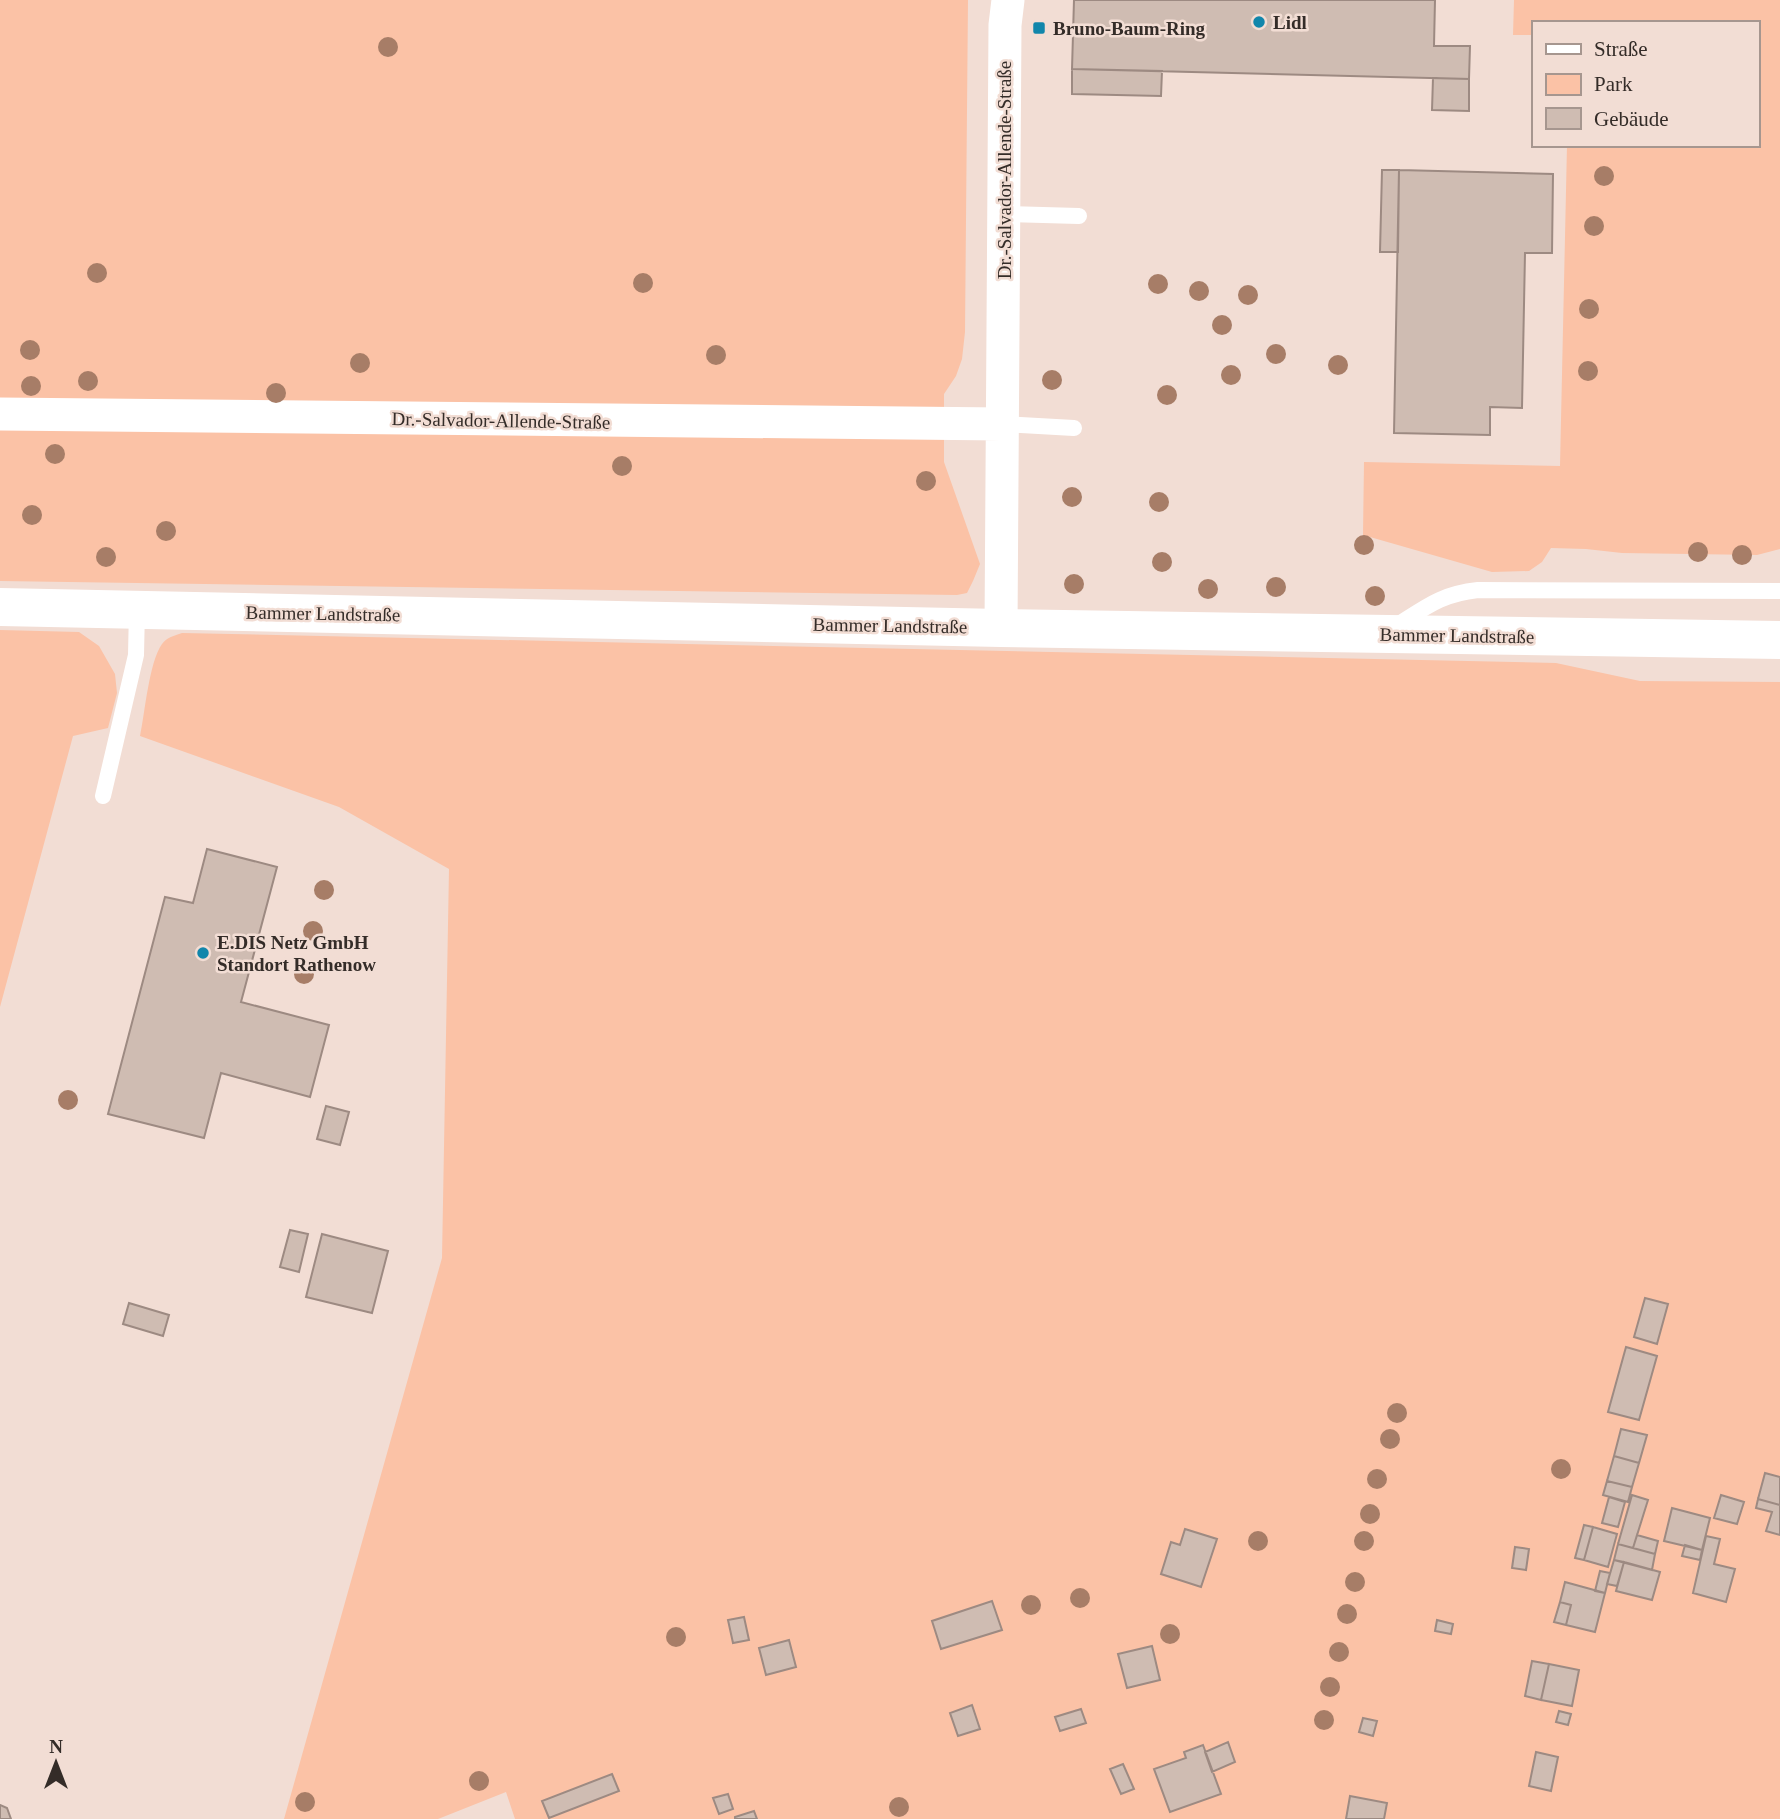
<svg xmlns="http://www.w3.org/2000/svg" width="1780" height="1819" font-family="Georgia,serif">
<style>
.green{fill:#fbc2a6}
.building{fill:#cfbcb2;stroke:#9d8a82;stroke-width:2}
.lines{fill:none;stroke-linecap:round;stroke-linejoin:round}
.service{stroke:#fff;stroke-width:16}
.minor{stroke:#fff;stroke-width:33}
.secondary{stroke:#fff;stroke-width:38}
.tree{fill:#a77d67}
.poi-dot{fill:#1186ab;stroke:#f2ddd4;stroke-width:2.5}
.labels{text-anchor:middle;stroke-width:5;stroke-linejoin:round;paint-order:stroke}
.poi-label{font-size:19px;font-weight:bold;fill:#342c28;stroke:#f2ddd4;text-anchor:start}
.street-label{font-size:19px;fill:#342c28;stroke:#f2ddd4}
</style>
<rect width="100%" height="100%" fill="#f2ddd4"/>
<!-- green -->
<path class="green" d="M 0,0 L 968,0 L 965,332 L 962,359 L 956,376 L 944,394 L 944,462 L 980,564 L 973,581 L 967,593 L 957,595 L 0,581 Z
M 1514,0 L 1780,0 L 1780,549 L 1757,555 L 1622,553 L 1586,549 L 1551,548 L 1542,562 L 1529,571 L 1492,572 L 1363,535 L 1364,462 L 1560,466 L 1567,145 L 1757,145 L 1757,23 L 1533,23 L 1533,35 L 1513,35 Z
M 0,630 L 79,632 L 99,646 L 115,674 L 117,693 L 108,728 L 73,736 L 0,1007 Z
M 182,633 L 1556,663 L 1640,681 L 1780,682 L 1780,1819 L 515,1819 L 506,1792 L 438,1819 L 284,1819 L 442,1258 L 449,869 L 339,807 L 140,736 C 145,713 149,662 162,644 C 167,637 174,636 182,633 Z"/>
<!-- building -->
<path class="building" d="M 1074,0 L 1435,0 L 1434,46 L 1470,46 L 1469,79 L 1072,69 Z
M 1072,69 L 1162,71 L 1161,96 L 1072,94 Z
M 1433,78 L 1469,79 L 1469,111 L 1432,110 Z
M 1382,170 L 1399,170 L 1398,252 L 1380,252 Z
M 1399,170 L 1553,174 L 1552,253 L 1525,253 L 1522,408 L 1490,407 L 1490,435 L 1394,433 Z
M 207,849 L 277,867 L 241,1002 L 329,1025 L 310,1097 L 221,1073 L 204,1138 L 108,1114 L 165,897 L 193,903 Z
M 326,1106 L 349,1112 L 340,1145 L 317,1139 Z
M 290,1230 L 308,1234 L 299,1272 L 280,1267 Z
M 322,1234 L 388,1251 L 372,1313 L 306,1297 Z
M 1645,1298 L 1668,1304 L 1657,1344 L 1634,1337 Z
M 129,1303 L 169,1315 L 163,1336 L 123,1324 Z
M 1626,1347 L 1657,1356 L 1639,1420 L 1608,1412 Z
M 1621,1429 L 1647,1435 L 1639,1463 L 1614,1456 Z
M 1614,1456 L 1639,1463 L 1632,1487 L 1607,1481 Z
M 1765,1473 L 1780,1477 L 1780,1505 L 1758,1499 Z
M 1607,1481 L 1632,1487 L 1628,1502 L 1603,1495 Z
M 1632,1495 L 1648,1500 L 1633,1548 L 1618,1544 Z
M 1721,1495 L 1744,1502 L 1737,1524 L 1714,1518 Z
M 1609,1497 L 1625,1502 L 1618,1527 L 1602,1523 Z
M 1758,1499 L 1780,1505 L 1780,1535 L 1766,1531 L 1772,1512 L 1756,1508 Z
M 1672,1508 L 1710,1518 L 1702,1550 L 1664,1541 Z
M 1584,1525 L 1593,1527 L 1584,1560 L 1575,1558 Z
M 1593,1527 L 1617,1534 L 1608,1567 L 1584,1560 Z
M 1185,1529 L 1217,1539 L 1201,1587 L 1161,1574 L 1171,1542 L 1180,1545 Z
M 1637,1535 L 1658,1541 L 1655,1554 L 1633,1548 Z
M 1706,1536 L 1720,1539 L 1714,1564 L 1735,1569 L 1726,1602 L 1693,1593 Z
M 1618,1544 L 1655,1554 L 1652,1570 L 1614,1560 Z
M 1685,1545 L 1702,1550 L 1700,1560 L 1682,1556 Z
M 1515,1547 L 1529,1549 L 1526,1570 L 1512,1568 Z
M 1614,1560 L 1624,1562 L 1617,1586 L 1607,1584 Z
M 1624,1562 L 1660,1572 L 1652,1600 L 1616,1591 Z
M 1600,1571 L 1610,1573 L 1605,1593 L 1595,1591 Z
M 1565,1582 L 1605,1593 L 1595,1632 L 1566,1625 L 1571,1605 L 1560,1602 Z
M 992,1601 L 1002,1630 L 941,1649 L 932,1621 Z
M 1560,1602 L 1571,1605 L 1566,1625 L 1554,1622 Z
M 744,1617 L 749,1640 L 733,1643 L 728,1620 Z
M 1437,1620 L 1453,1624 L 1451,1634 L 1435,1631 Z
M 789,1640 L 796,1667 L 766,1675 L 759,1648 Z
M 1152,1646 L 1160,1680 L 1127,1688 L 1118,1654 Z
M 1532,1661 L 1549,1664 L 1541,1700 L 1525,1696 Z
M 1549,1664 L 1579,1670 L 1572,1706 L 1541,1700 Z
M 972,1705 L 980,1729 L 958,1736 L 950,1713 Z
M 1081,1709 L 1086,1723 L 1060,1731 L 1055,1717 Z
M 1559,1711 L 1571,1714 L 1568,1725 L 1556,1722 Z
M 1363,1718 L 1377,1721 L 1373,1736 L 1359,1732 Z
M 1228,1742 L 1235,1762 L 1212,1772 L 1205,1752 Z
M 1203,1745 L 1221,1794 L 1170,1812 L 1154,1769 L 1186,1758 L 1184,1752 Z
M 1536,1752 L 1558,1757 L 1551,1791 L 1529,1786 Z
M 1123,1764 L 1134,1789 L 1121,1794 L 1110,1769 Z
M 612,1774 L 619,1791 L 549,1818 L 542,1801 Z
M 728,1794 L 733,1809 L 719,1814 L 713,1798 Z
M 1350,1796 L 1387,1803 L 1384,1819 L 1346,1819 Z
M 0,1805 L 7,1808 L 11,1819 L 0,1819 Z
M 754,1811 L 757,1819 L 735,1819 L 735,1817 Z"/>
<g class="lines">
<!-- service -->
<path class="service" d="M 1003,214 L 1079,216
M 1002,424 L 1074,428
M 1396,626 C 1426,607 1441,594 1478,590 L 1780,591
M 103,796 L 136,655 L 137,609"/>
<!-- minor -->
<path class="minor" d="M 0,414 L 1002,424
M 1001,628 L 1005,25 L 1008,0"/>
<!-- secondary -->
<path class="secondary" d="M 0,607 L 1001,628 L 1780,640"/>
</g>
<!-- trees -->
<g class="tree">
<circle cx="388" cy="47" r="10"/>
<circle cx="1604" cy="176" r="10"/>
<circle cx="1594" cy="226" r="10"/>
<circle cx="97" cy="273" r="10"/>
<circle cx="643" cy="283" r="10"/>
<circle cx="1158" cy="284" r="10"/>
<circle cx="1199" cy="291" r="10"/>
<circle cx="1248" cy="295" r="10"/>
<circle cx="1589" cy="309" r="10"/>
<circle cx="1222" cy="325" r="10"/>
<circle cx="30" cy="350" r="10"/>
<circle cx="1276" cy="354" r="10"/>
<circle cx="716" cy="355" r="10"/>
<circle cx="360" cy="363" r="10"/>
<circle cx="1338" cy="365" r="10"/>
<circle cx="1588" cy="371" r="10"/>
<circle cx="1231" cy="375" r="10"/>
<circle cx="1052" cy="380" r="10"/>
<circle cx="88" cy="381" r="10"/>
<circle cx="31" cy="386" r="10"/>
<circle cx="276" cy="393" r="10"/>
<circle cx="1167" cy="395" r="10"/>
<circle cx="55" cy="454" r="10"/>
<circle cx="622" cy="466" r="10"/>
<circle cx="926" cy="481" r="10"/>
<circle cx="1072" cy="497" r="10"/>
<circle cx="1159" cy="502" r="10"/>
<circle cx="32" cy="515" r="10"/>
<circle cx="166" cy="531" r="10"/>
<circle cx="1364" cy="545" r="10"/>
<circle cx="1698" cy="552" r="10"/>
<circle cx="1742" cy="555" r="10"/>
<circle cx="106" cy="557" r="10"/>
<circle cx="1162" cy="562" r="10"/>
<circle cx="1074" cy="584" r="10"/>
<circle cx="1276" cy="587" r="10"/>
<circle cx="1208" cy="589" r="10"/>
<circle cx="1375" cy="596" r="10"/>
<circle cx="324" cy="890" r="10"/>
<circle cx="313" cy="931" r="10"/>
<circle cx="304" cy="974" r="10"/>
<circle cx="68" cy="1100" r="10"/>
<circle cx="1397" cy="1413" r="10"/>
<circle cx="1390" cy="1439" r="10"/>
<circle cx="1561" cy="1469" r="10"/>
<circle cx="1377" cy="1479" r="10"/>
<circle cx="1370" cy="1514" r="10"/>
<circle cx="1258" cy="1541" r="10"/>
<circle cx="1364" cy="1541" r="10"/>
<circle cx="1355" cy="1582" r="10"/>
<circle cx="1080" cy="1598" r="10"/>
<circle cx="1031" cy="1605" r="10"/>
<circle cx="1347" cy="1614" r="10"/>
<circle cx="1170" cy="1634" r="10"/>
<circle cx="676" cy="1637" r="10"/>
<circle cx="1339" cy="1652" r="10"/>
<circle cx="1330" cy="1687" r="10"/>
<circle cx="1324" cy="1720" r="10"/>
<circle cx="479" cy="1781" r="10"/>
<circle cx="305" cy="1802" r="10"/>
<circle cx="899" cy="1807" r="10"/>
</g>
<!-- markers -->
<g class="poi-dot">
<circle cx="1259" cy="22" r="7"/>
<rect x="1032" y="21" width="14" height="14" rx="3.5"/>
<circle cx="203" cy="953" r="7"/>
</g>
<g class="labels">
<!-- poi labels -->
<g class="poi-label">
<text x="1273" y="29">Lidl</text>
<text x="1053" y="35">Bruno-Baum-Ring</text>
<text x="217" y="949">E.DIS Netz GmbH<tspan x="217" dy="22">Standort Rathenow</tspan></text>
</g>
<!-- street labels -->
<g class="street-label">
<text transform="translate(1004 170) rotate(-90)" y="7">Dr.-Salvador-Allende-Straße</text>
<text transform="translate(501 420) rotate(1)" y="7">Dr.-Salvador-Allende-Straße</text>
<text transform="translate(323 613) rotate(1)" y="7">Bammer Landstraße</text>
<text transform="translate(890 625) rotate(1)" y="7">Bammer Landstraße</text>
<text transform="translate(1457 635) rotate(1)" y="7">Bammer Landstraße</text>
</g>
</g>
<!-- legend -->
<rect x="1532" y="21" width="228" height="126" fill="#f2ddd4" stroke="#a6968f" stroke-width="2"/>
<rect x="1546" y="44" width="35" height="10" fill="#ffffff" stroke="#a6968f" stroke-width="2"/>
<text x="1594" y="56" font-size="21" fill="#342c28">Straße</text>
<rect x="1546" y="74" width="35" height="21" fill="#fbc2a6" stroke="#a6968f" stroke-width="2"/>
<text x="1594" y="91" font-size="21" fill="#342c28">Park</text>
<rect x="1546" y="108" width="35" height="21" fill="#cfbcb2" stroke="#a6968f" stroke-width="2"/>
<text x="1594" y="126" font-size="21" fill="#342c28">Gebäude</text>
<!-- north arrow -->
<g transform="translate(56 1763)" stroke="#f2ddd4" stroke-width="5" paint-order="stroke">
<path d="M0-5L12 26L0 18L-12 26Z" fill="#342c28"/>
<text y="-10" font-size="19" font-weight="bold" text-anchor="middle" fill="#342c28">N</text>
</g>
</svg>
